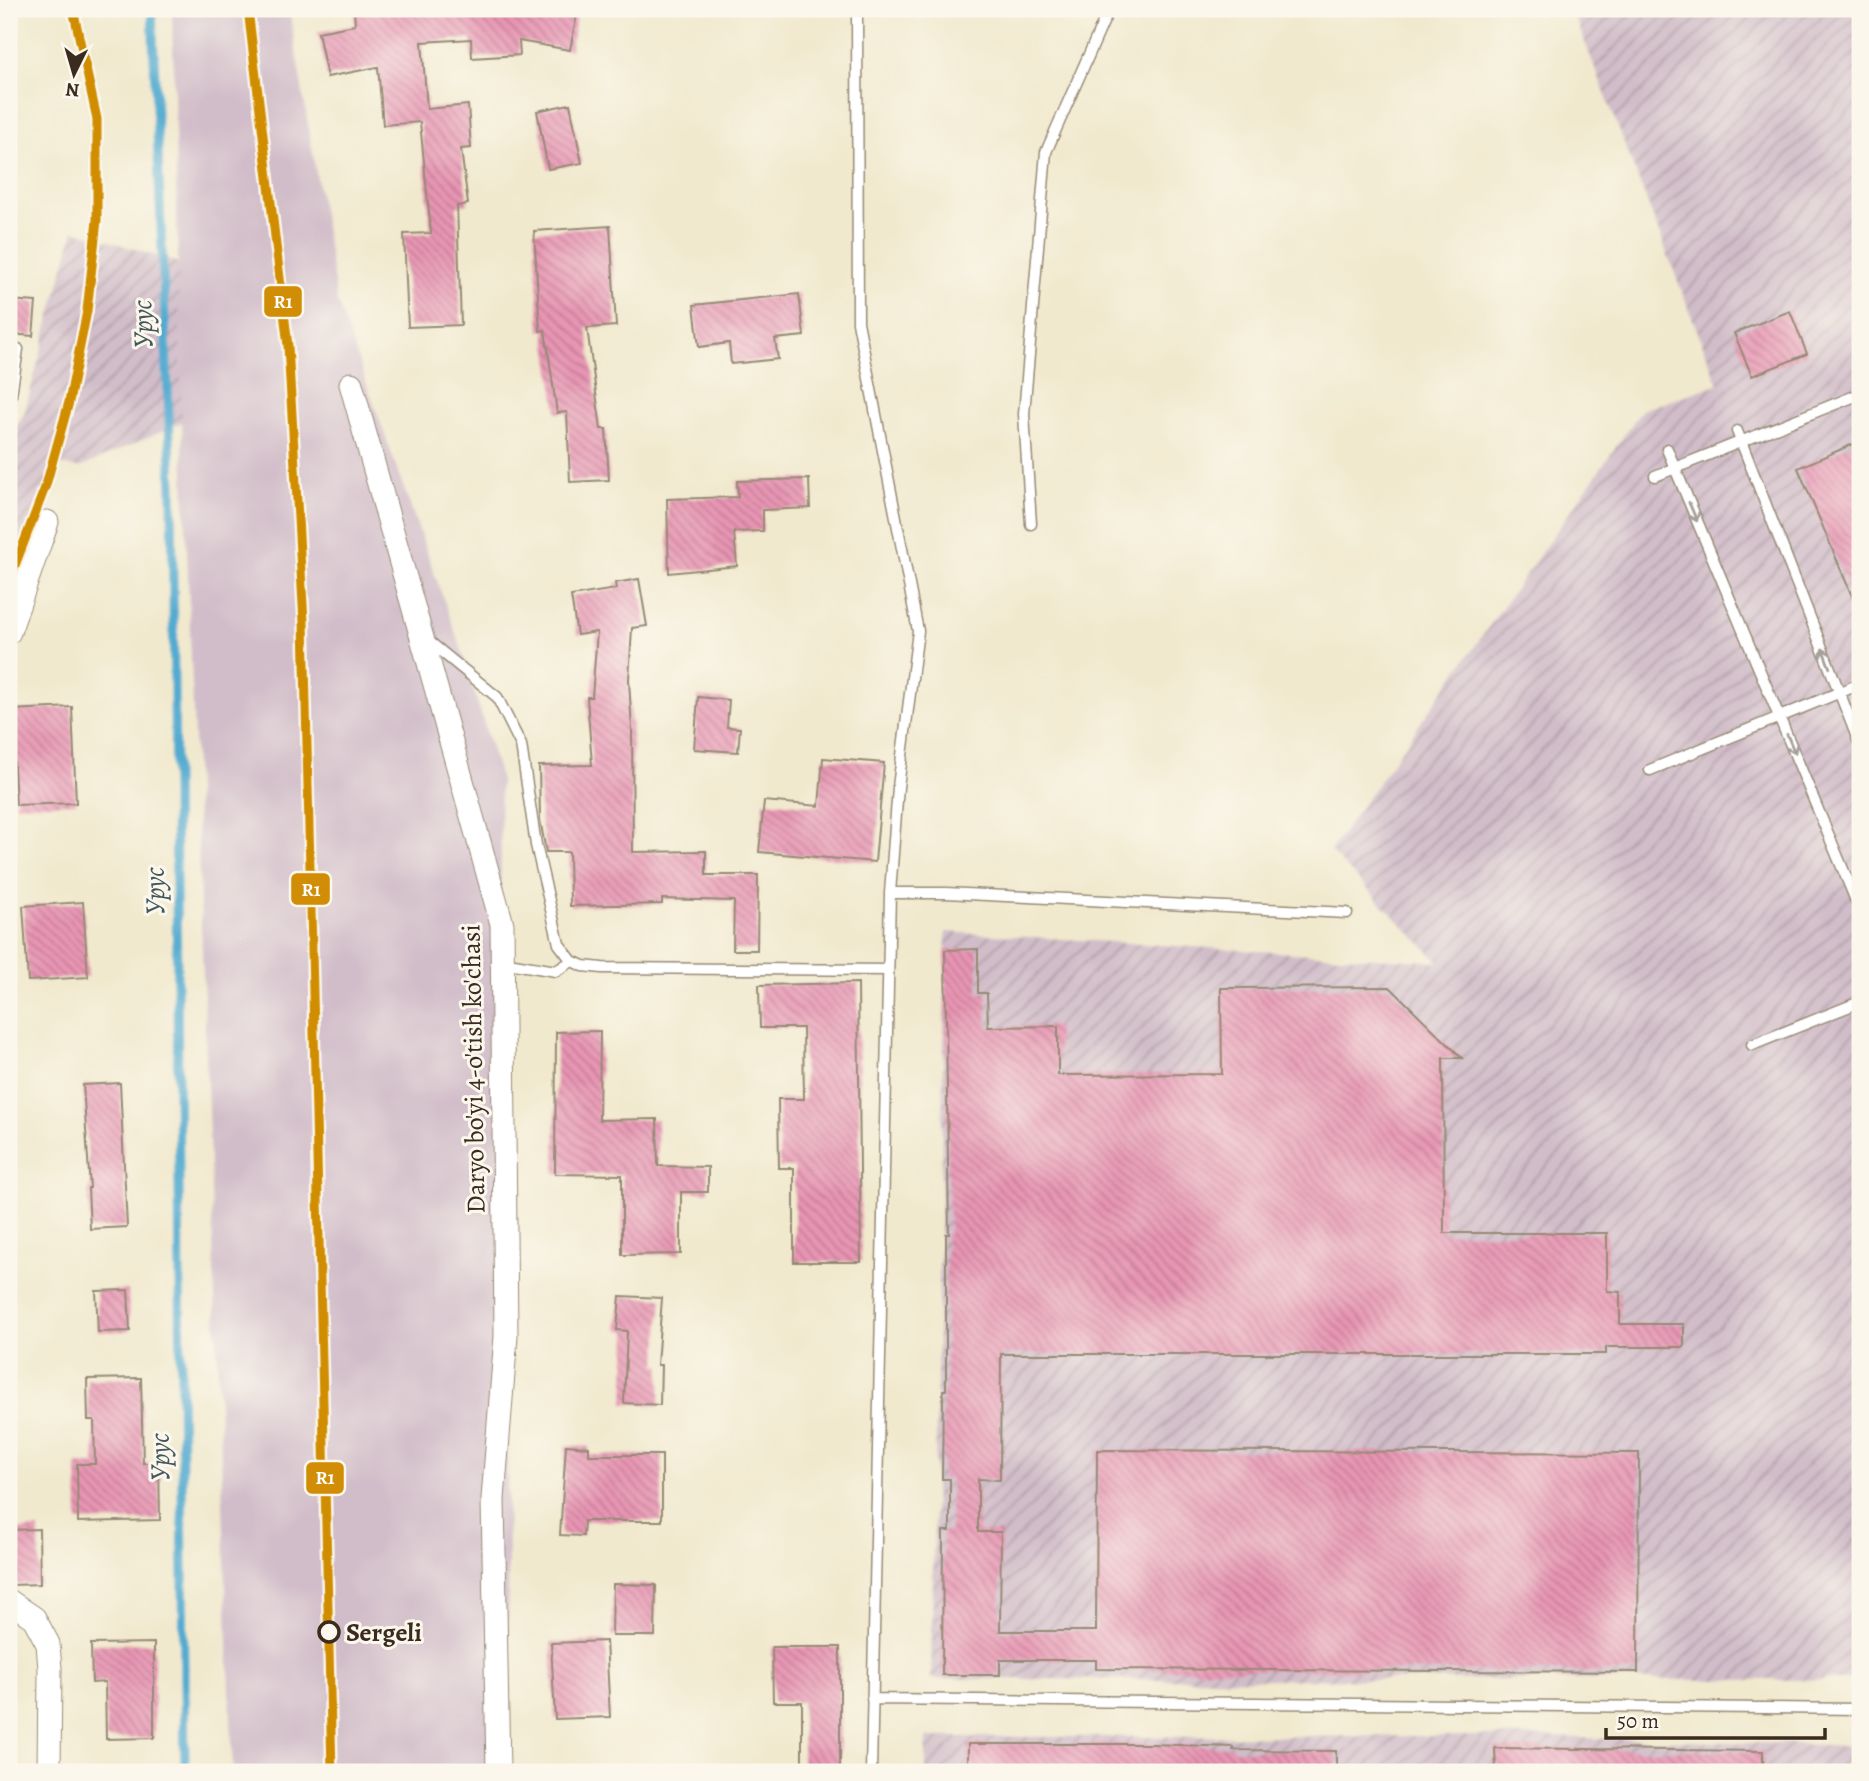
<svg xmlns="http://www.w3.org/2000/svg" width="1869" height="1781" font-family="Alegreya,serif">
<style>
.industrial{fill:url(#industrial-furrows)}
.railway{fill:#d1bdc9}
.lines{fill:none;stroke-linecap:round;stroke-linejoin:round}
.stream{stroke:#53abd0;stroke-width:9}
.building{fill:url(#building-back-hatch)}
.service-casing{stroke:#968a76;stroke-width:13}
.minor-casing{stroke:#968a76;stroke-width:25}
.service{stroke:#fff;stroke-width:10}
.minor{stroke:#fff;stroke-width:23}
.rail-1-casing{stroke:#fbf7ec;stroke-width:14}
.rail-1{stroke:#d18d06;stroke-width:9}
.oneway{stroke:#a79f9a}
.stop-dot{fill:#fbf7ec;stroke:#3b2a1e;stroke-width:3.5}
.labels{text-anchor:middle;stroke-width:6;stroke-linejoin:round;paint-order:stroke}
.street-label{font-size:26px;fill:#3b2a1e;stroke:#fbf7ec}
.stop-label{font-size:26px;font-weight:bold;fill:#3b2a1e;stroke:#fbf7ec;text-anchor:start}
.water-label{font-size:28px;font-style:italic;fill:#43575c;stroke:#fbf7ec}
.line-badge{stroke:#fbf7ec;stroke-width:2.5}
.badge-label{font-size:19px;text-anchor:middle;font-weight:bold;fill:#fff}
</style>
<defs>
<pattern id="industrial-furrows" width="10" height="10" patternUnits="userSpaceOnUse" patternTransform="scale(1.75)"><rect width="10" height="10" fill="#d1bdc9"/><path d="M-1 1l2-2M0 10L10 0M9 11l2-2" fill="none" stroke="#ab9aa3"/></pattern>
<pattern id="building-back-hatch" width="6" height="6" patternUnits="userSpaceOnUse" patternTransform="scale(1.75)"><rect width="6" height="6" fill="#e895b3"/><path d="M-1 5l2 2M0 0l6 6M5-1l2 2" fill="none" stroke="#bd7a91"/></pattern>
</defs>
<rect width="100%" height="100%" fill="#fbf7ec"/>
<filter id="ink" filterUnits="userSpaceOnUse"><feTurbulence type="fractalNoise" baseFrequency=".0143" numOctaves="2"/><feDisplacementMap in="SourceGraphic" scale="14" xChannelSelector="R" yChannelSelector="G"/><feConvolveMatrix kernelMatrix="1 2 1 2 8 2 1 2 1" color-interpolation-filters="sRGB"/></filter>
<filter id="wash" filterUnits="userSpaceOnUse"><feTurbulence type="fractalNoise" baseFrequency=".00686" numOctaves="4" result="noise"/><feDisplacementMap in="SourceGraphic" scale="28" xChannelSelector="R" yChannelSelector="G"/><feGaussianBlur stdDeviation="1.57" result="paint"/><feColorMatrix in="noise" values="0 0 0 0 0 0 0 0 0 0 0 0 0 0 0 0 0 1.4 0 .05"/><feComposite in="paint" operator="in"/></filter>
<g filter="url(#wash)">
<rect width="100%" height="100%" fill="#f1e9ce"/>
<!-- industrial -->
<path class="industrial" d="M 1572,9 L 1860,9 L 1860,1680 L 931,1679 L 946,932 L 1439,962 L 1330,851 L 1642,410 L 1718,384 Z
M 74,230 L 179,263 L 183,422 L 79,468 L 60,465 L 9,606 L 9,439 L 24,414 Z
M 1512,1736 L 1860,1746 L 1860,1772 L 926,1772 L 926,1737 Z"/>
<!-- railway -->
<path class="railway" d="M 172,9 L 289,9 L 337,301 L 461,648 L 500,778 L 510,1772 L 233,1772 L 182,420 Z"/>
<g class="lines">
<!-- stream -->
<path class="stream" d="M 152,9 L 172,489 L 185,1772"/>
</g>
<g id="blocks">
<!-- building -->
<path class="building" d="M 354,9 L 578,9 L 570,50 L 519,41 L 520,55 L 472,58 L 471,39 L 422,42 L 427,109 L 468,105 L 471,148 L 461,149 L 468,204 L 457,206 L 461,325 L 408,327 L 404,234 L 431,233 L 420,122 L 383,125 L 378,67 L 327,77 L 318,32 L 355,25 Z
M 570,104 L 582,163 L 548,169 L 537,111 Z
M 610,226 L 616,326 L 587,328 L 601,429 L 606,429 L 609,480 L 570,482 L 567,412 L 557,413 L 545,330 L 540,331 L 534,231 Z
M 799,294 L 804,336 L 775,339 L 778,359 L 731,364 L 729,343 L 699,347 L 694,305 Z
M 9,300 L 36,302 L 33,336 L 9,334 Z
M 1790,311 L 1807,354 L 1752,376 L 1734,333 Z
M 1860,441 L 1860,615 L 1798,468 Z
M 809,479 L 810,508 L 763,510 L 763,531 L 734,532 L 737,566 L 669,573 L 667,499 L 738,497 L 737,481 Z
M 639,579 L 647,626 L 632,628 L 629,680 L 632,730 L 633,852 L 706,851 L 706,875 L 758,875 L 757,950 L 733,950 L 734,901 L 662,899 L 662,904 L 570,906 L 569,852 L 546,852 L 540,819 L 539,766 L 592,765 L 587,697 L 592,697 L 597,632 L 577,635 L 571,596 L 616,589 L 615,583 Z
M 698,697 L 729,700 L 727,727 L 740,728 L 738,752 L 694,749 Z
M 72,707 L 76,803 L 16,805 L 11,710 Z
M 823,758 L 884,763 L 875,862 L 759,852 L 764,801 L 819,806 Z
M 83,902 L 88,977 L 28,981 L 23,906 Z
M 978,949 L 978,993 L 987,993 L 988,1027 L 1058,1026 L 1058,1075 L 1222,1074 L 1221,988 L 1390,987 L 1462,1058 L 1443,1058 L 1444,1233 L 1607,1233 L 1607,1291 L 1620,1292 L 1620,1324 L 1684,1324 L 1684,1347 L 1606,1347 L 1606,1354 L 1001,1354 L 1000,1480 L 978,1479 L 978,1532 L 1001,1532 L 1000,1631 L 1096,1631 L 1097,1450 L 1639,1453 L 1638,1672 L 1096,1669 L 1096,1660 L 1000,1660 L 1000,1675 L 942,1675 L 943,1531 L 950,1531 L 950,1479 L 942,1479 L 943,1390 L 946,1390 L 946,1234 L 949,1234 L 945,950 Z
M 858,983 L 861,1262 L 794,1262 L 794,1168 L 779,1168 L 778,1099 L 804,1099 L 803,1028 L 760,1028 L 759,985 Z
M 600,1031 L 599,1120 L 657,1119 L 658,1166 L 708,1167 L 708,1192 L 681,1192 L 681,1254 L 622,1255 L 622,1175 L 555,1174 L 556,1032 Z
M 120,1083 L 127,1227 L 90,1229 L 88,1188 L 90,1188 L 83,1085 Z
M 128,1290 L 130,1331 L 98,1332 L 96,1291 Z
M 620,1296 L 662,1298 L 657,1365 L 661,1365 L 660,1405 L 624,1403 L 627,1331 L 617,1330 Z
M 141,1378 L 143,1463 L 159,1463 L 160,1520 L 78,1522 L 77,1464 L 95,1464 L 94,1420 L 88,1420 L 87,1379 Z
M 566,1445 L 589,1447 L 589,1455 L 662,1455 L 662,1521 L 584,1521 L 583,1536 L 560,1535 Z
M 39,1529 L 40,1584 L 12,1585 L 11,1530 Z
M 613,1584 L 656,1585 L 655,1636 L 612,1636 Z
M 606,1641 L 610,1717 L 555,1719 L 551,1643 Z
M 154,1643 L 154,1738 L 106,1739 L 105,1682 L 92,1683 L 91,1644 Z
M 772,1647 L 840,1647 L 840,1772 L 802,1772 L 802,1702 L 773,1702 Z
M 968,1744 L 1152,1744 L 1233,1747 L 1233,1750 L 1336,1751 L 1336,1772 L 968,1772 Z
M 1495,1748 L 1763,1751 L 1763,1772 L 1496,1772 Z"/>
</g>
</g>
<g filter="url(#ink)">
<use href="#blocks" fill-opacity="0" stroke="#968a76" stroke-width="2"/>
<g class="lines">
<!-- service casing -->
<g class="service-casing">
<path id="service" d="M 857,9 L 858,322 L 918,631 L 898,787 L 890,893 L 871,1772
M 9,408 L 18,349
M 1737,431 L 1860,745
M 1667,449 L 1860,910
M 1655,476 L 1860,394
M 1031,524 L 1024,414 L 1046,152 L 1109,9
M 426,639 L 497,697 L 521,745 L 536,845 L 559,944 L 572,961 L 583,966 L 602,968 L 888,970
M 1650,770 L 1860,684
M 890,893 L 946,893 L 1347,913
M 502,962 L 556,971 L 572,961
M 1752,1045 L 1860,1002
M 872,1699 L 1860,1709"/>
</g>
<!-- minor casing -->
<g class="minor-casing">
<path id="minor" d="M 351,384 L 502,924 L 506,1336 L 493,1499 L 498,1772
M 9,632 L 47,522
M 9,1601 L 34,1618 L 48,1644 L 50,1669 L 49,1772"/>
</g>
<!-- service -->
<use href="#service" class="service"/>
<!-- minor -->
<use href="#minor" class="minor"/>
<!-- rail-1 casing -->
<g class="rail-1-casing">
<path id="rail-1" d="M 248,9 L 288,346 L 304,622 L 332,1772
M 9,581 L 46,485 L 69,402 L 87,311 L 97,220 L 97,119 L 73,9"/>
</g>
<!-- rail-1 -->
<use href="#rail-1" class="rail-1"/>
</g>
<!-- one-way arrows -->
<defs><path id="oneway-shaft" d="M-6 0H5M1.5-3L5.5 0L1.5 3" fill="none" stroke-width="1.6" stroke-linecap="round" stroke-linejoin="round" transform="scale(1.75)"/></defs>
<g class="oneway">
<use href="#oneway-shaft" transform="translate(1693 512) rotate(67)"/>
<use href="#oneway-shaft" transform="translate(1826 658) rotate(-111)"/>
<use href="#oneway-shaft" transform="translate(1791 744) rotate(67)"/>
</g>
</g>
<!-- markers -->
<circle class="stop-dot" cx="329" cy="1632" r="10"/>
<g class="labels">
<!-- street labels -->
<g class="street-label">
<text transform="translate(473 1069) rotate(-91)" y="9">Daryo bo'yi 4-o'tish ko'chasi</text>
</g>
<!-- stop labels -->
<g class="stop-label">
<text x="346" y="1641">Sergeli</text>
</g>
<!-- water labels -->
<g class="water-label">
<text transform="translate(142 324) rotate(-92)" y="10">Урус</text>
<text transform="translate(154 891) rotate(-91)" y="10">Урус</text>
<text transform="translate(159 1457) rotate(-91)" y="10">Урус</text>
</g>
</g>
<g class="line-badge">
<rect x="263" y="285" width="40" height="33" rx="7" fill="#d18d06"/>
<rect x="290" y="872" width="41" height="34" rx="7" fill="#d18d06"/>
<rect x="305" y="1461" width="40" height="34" rx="7" fill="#d18d06"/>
</g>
<g class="badge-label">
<text x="283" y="308">R1</text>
<text x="311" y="896">R1</text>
<text x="325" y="1484">R1</text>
</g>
<!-- margin -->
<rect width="1869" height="1781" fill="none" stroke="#fbf7ec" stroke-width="35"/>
<!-- north arrow -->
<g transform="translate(74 74) rotate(185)" stroke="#fbf7ec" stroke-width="5" paint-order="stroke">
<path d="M0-5L12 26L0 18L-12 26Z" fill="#3b2a1e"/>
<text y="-10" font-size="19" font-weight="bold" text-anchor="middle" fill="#3b2a1e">N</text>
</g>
<!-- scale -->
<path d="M1606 1728v10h219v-10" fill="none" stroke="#3b2a1e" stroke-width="3.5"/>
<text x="1617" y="1728" font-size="21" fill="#3b2a1e" stroke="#fbf7ec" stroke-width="5" paint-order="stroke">50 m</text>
</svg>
